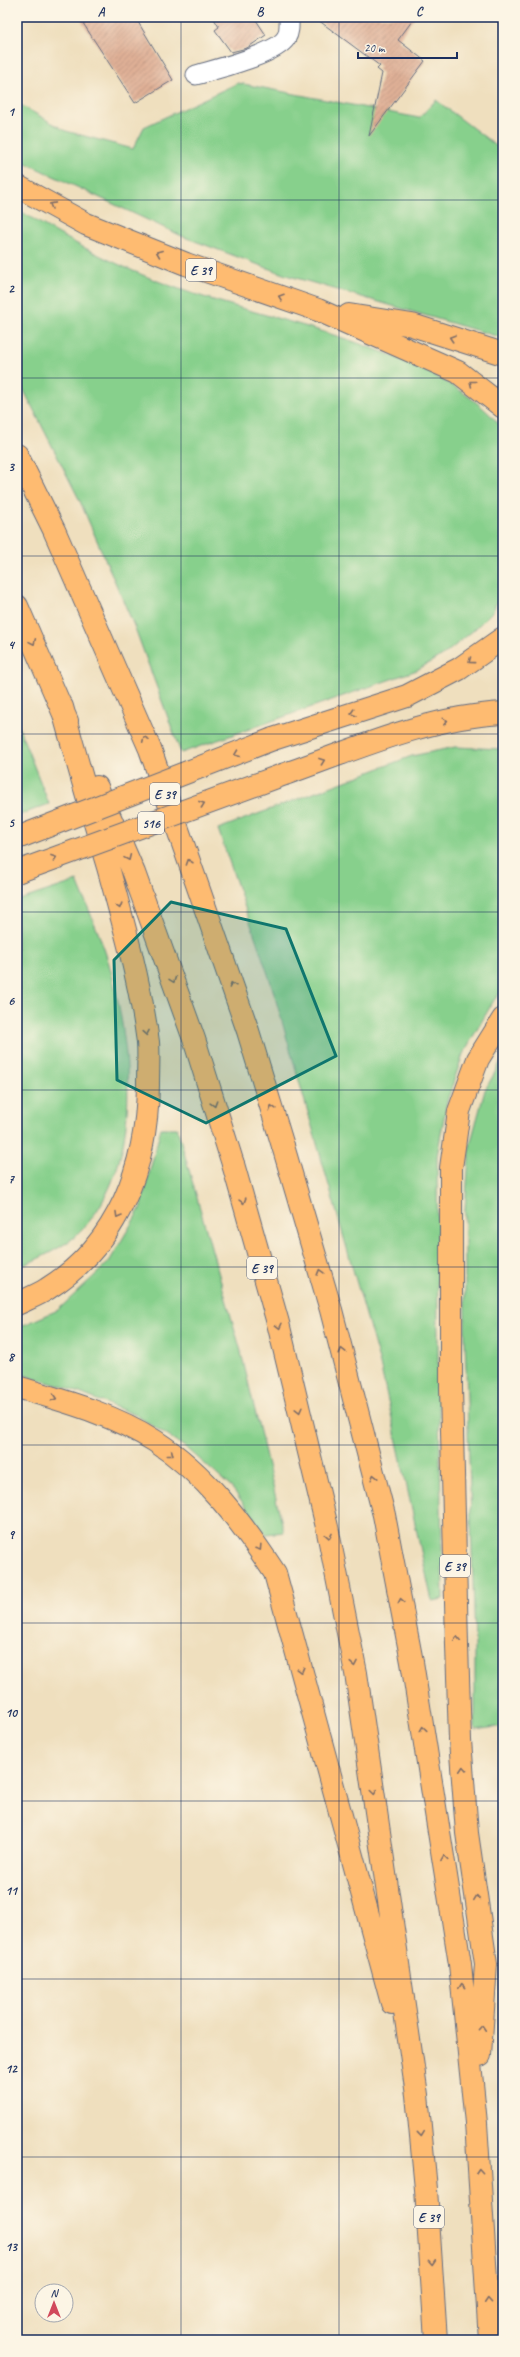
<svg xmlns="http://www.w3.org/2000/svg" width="520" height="2357" font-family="Caveat,sans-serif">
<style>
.grass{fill:#87d08c;stroke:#518075}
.building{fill:url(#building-hatch)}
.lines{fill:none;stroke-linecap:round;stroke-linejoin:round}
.service-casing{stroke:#656d80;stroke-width:21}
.primary-casing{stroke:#656d80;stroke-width:24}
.trunk-casing{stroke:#656d80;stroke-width:24}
.motorway-casing{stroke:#656d80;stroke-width:24}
.service{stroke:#fff;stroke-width:19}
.primary{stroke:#febb71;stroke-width:22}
.trunk{stroke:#febb71;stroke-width:22}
.motorway{stroke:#febb71;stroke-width:22}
.primary-bridge-casing{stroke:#656d80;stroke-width:24;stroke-linecap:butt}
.primary-bridge{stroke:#febb71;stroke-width:22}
.oneway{stroke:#816e67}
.marked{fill:#0f766e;fill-opacity:0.2;stroke:#0f766e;stroke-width:3;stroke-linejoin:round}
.grid{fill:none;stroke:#1b2f5e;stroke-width:1;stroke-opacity:0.55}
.labels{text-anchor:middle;stroke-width:4;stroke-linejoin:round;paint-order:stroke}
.shield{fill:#fcf5e5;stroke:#5e6a86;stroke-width:1}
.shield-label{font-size:13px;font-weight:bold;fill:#1b2f5e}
.neatline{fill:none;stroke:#1b2f5e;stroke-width:1.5}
.grid-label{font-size:13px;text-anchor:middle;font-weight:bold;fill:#1b2f5e}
</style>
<defs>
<pattern id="building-hatch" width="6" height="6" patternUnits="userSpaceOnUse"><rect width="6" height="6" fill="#e0b096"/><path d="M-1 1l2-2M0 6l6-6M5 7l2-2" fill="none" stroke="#b5907e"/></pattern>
</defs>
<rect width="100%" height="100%" fill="#fcf5e5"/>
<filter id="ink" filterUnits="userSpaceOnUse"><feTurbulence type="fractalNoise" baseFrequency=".025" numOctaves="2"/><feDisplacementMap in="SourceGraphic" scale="8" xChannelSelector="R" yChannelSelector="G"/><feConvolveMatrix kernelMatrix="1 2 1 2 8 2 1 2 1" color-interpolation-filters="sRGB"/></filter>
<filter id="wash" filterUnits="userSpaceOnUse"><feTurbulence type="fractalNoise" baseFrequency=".012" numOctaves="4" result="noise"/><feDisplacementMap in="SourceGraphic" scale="16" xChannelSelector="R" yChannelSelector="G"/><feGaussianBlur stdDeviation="0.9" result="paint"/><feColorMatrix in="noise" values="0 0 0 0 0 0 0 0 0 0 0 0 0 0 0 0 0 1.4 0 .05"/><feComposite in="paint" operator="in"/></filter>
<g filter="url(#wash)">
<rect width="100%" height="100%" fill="#efdfbe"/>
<!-- grass -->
<path class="grass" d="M 238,83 L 419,118 L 436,100 L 503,151 L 503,338 L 286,275 L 184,237 L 17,159 L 17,103 L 66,131 L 133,149 L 144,127 Z
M 17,209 C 71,243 130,273 191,293 C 282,323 443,352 503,429 L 503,587 L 493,611 L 475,629 L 446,653 L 417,670 L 181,753 L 135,628 L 79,499 L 17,377 Z
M 17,723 L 49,804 L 17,816 Z
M 455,747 L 503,749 L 503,990 L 494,1000 L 463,1054 L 447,1101 L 437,1156 L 438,1364 L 443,1599 L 432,1601 L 380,1364 L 271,983 L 218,829 L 412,756 Z
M 77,881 C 89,911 104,943 112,975 C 132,1056 143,1163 82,1230 C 69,1245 36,1260 17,1268 L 17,901 Z
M 503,1058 L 503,1726 L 475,1730 L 475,1642 L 465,1338 L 465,1209 L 470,1145 L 485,1090 Z
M 161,1128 L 177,1128 L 240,1348 L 284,1532 L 266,1534 L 232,1488 L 188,1449 L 136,1415 L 67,1388 L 17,1373 L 17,1328 L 58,1310 L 109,1262 L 140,1209 Z"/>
<g id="blocks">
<!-- building -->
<path class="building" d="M 79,17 L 135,17 L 173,80 L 135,103 Z
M 213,17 L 254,17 L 266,35 L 247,48 L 231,52 L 215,30 L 219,27 Z
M 314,17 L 415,17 L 398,40 L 425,61 L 369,136 L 382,73 L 377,69 L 380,66 Z"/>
</g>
</g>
<g filter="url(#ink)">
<use href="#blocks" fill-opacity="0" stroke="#656d80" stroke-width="1"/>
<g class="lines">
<!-- service casing -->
<g class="service-casing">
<path id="service" d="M 196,75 C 216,69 275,55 286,38 C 290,32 289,24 289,17"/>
</g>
<!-- primary casing -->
<g class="primary-casing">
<path id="primary" d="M 273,739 L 407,696 L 459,669 L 503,638
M 285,774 C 356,749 427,717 503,713"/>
</g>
<!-- trunk casing -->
<g class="trunk-casing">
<path id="trunk" d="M 283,1146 L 331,1310 L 384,1515 L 412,1662 L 460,1964 L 476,2123 L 490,2340
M 233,1164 L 278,1323 L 327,1527 L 356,1673 L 417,2095 L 426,2189 L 436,2340
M 17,1387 C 64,1401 113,1414 155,1441 C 206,1474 242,1523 275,1573 L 392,2003
M 480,2055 L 486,1964 L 467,1833 L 460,1740 L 457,1645 L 451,1388 L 451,1168 L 459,1111 L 478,1059 L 503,1019"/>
</g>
<!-- motorway casing -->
<g class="motorway-casing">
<path id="motorway" d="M 17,186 L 86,224 L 186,264 L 318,310 L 458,372 L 503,407
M 349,315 L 412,325 L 503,354
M 17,455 L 54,530 L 150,749 L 248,1031 L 283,1146
M 17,606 L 67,721
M 97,787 L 134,873 L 194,1039 L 233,1164
M 17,1304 C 27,1299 38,1295 47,1289 C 119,1244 147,1166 148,1085 C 148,1071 149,1055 148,1042 C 140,982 124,925 108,867 C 92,814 77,761 62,707"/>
</g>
<!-- service -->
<use href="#service" class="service"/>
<!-- primary -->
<use href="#primary" class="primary"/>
<!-- trunk -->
<use href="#trunk" class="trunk"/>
<!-- motorway -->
<use href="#motorway" class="motorway"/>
<!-- primary-bridge casing -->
<g class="primary-bridge-casing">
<path id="primary-bridge" d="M 17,838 L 273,739
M 17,872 L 285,774"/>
</g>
<!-- primary-bridge -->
<use href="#primary-bridge" class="primary-bridge"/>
</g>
<!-- one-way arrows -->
<defs><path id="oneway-chevron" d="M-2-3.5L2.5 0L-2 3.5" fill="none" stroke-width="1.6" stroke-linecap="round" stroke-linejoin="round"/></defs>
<g class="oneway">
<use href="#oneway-chevron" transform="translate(52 205) rotate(-151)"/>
<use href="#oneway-chevron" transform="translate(159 253) rotate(-158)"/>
<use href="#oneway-chevron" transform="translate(281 297) rotate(-161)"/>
<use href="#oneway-chevron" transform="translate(452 338) rotate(-162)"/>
<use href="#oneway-chevron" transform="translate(472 383) rotate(-142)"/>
<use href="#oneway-chevron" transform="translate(33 642) rotate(66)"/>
<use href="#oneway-chevron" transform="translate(471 661) rotate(144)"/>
<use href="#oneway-chevron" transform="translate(353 713) rotate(162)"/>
<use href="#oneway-chevron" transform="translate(445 721) rotate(-13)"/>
<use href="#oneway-chevron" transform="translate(145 739) rotate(-114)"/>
<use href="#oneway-chevron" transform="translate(237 754) rotate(159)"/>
<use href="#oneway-chevron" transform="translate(322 761) rotate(-20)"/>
<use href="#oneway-chevron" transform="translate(202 804) rotate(-20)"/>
<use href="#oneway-chevron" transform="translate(54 858) rotate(-20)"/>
<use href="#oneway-chevron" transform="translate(128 858) rotate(66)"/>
<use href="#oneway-chevron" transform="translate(189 862) rotate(-109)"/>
<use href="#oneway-chevron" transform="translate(119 906) rotate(74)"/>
<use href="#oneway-chevron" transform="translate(173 980) rotate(70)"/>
<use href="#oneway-chevron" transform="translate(232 985) rotate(-109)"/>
<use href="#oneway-chevron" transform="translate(146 1033) rotate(80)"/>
<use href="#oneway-chevron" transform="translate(214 1104) rotate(73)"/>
<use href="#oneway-chevron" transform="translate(272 1108) rotate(-107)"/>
<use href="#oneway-chevron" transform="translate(243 1201) rotate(74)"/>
<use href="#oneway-chevron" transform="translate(118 1215) rotate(120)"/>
<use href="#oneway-chevron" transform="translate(320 1272) rotate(-106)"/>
<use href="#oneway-chevron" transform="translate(279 1326) rotate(76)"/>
<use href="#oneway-chevron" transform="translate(342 1351) rotate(-104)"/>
<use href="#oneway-chevron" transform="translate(54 1398) rotate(18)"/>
<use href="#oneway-chevron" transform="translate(299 1410) rotate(76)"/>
<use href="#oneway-chevron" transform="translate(171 1454) rotate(38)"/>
<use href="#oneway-chevron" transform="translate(374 1477) rotate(-104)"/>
<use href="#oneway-chevron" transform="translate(329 1536) rotate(79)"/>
<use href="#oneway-chevron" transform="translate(259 1548) rotate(57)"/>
<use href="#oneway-chevron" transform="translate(401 1601) rotate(-101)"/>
<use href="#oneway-chevron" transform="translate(457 1639) rotate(-91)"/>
<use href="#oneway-chevron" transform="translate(354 1664) rotate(79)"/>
<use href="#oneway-chevron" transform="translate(301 1670) rotate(75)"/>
<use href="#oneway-chevron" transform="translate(423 1729) rotate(-99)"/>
<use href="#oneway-chevron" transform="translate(463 1769) rotate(-94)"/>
<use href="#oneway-chevron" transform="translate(374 1792) rotate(82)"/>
<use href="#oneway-chevron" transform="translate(444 1858) rotate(-99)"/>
<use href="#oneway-chevron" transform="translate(477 1898) rotate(-98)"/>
<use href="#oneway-chevron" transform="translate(462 1986) rotate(-96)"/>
<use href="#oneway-chevron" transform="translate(482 2028) rotate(-86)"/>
<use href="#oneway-chevron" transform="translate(421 2134) rotate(84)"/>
<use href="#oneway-chevron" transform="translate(479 2171) rotate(-94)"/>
<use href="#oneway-chevron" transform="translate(432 2263) rotate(86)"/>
<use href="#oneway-chevron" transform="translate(488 2301) rotate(-94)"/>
</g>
</g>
<!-- marked area -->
<path class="marked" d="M 171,902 L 286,929 L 336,1056 L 206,1123 L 117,1080 L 114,960 Z"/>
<!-- grid -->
<path class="grid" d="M 181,17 L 181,2340M 339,17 L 339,2340M 17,200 L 503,200M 17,378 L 503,378M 17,556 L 503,556M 17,734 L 503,734M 17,912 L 503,912M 17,1090 L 503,1090M 17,1267 L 503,1267M 17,1445 L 503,1445M 17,1623 L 503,1623M 17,1801 L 503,1801M 17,1979 L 503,1979M 17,2157 L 503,2157"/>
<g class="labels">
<!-- shield labels -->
<g class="shield">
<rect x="186" y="259" width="30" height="22" rx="3"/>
<rect x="150" y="783" width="30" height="22" rx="3"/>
<rect x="138" y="812" width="26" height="22" rx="3"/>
<rect x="247" y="1257" width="30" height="22" rx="3"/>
<rect x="440" y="1555" width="30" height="22" rx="3"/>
<rect x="414" y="2206" width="30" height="22" rx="3"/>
</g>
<g class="shield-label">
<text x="201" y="275">E 39</text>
<text x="165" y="799">E 39</text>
<text x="151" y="828">516</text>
<text x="262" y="1273">E 39</text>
<text x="455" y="1571">E 39</text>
<text x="429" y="2222">E 39</text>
</g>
</g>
<!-- margin -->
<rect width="520" height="2357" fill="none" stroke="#fcf5e5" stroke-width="44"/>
<!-- north arrow -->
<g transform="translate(54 2303)"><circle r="19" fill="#fcf5e5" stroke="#a2a6af"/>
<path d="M0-3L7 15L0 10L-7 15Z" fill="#d1495b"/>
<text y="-6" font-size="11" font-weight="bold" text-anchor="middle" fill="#1b2f5e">N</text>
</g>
<!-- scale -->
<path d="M358 52v6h99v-6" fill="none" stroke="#1b2f5e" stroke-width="2"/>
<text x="364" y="52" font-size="12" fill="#1b2f5e" stroke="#fcf5e5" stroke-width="3" paint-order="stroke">20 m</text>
<rect x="22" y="22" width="476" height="2313" class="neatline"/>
<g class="grid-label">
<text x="101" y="16">A</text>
<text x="260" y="16">B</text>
<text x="419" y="16">C</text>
<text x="11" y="116">1</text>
<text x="11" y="293">2</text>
<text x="11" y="471">3</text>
<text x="11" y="649">4</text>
<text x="11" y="827">5</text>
<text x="11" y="1005">6</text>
<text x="11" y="1183">7</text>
<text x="11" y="1361">8</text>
<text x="11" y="1539">9</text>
<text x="11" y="1717">10</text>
<text x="11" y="1895">11</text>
<text x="11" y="2073">12</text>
<text x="11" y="2251">13</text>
</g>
</svg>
